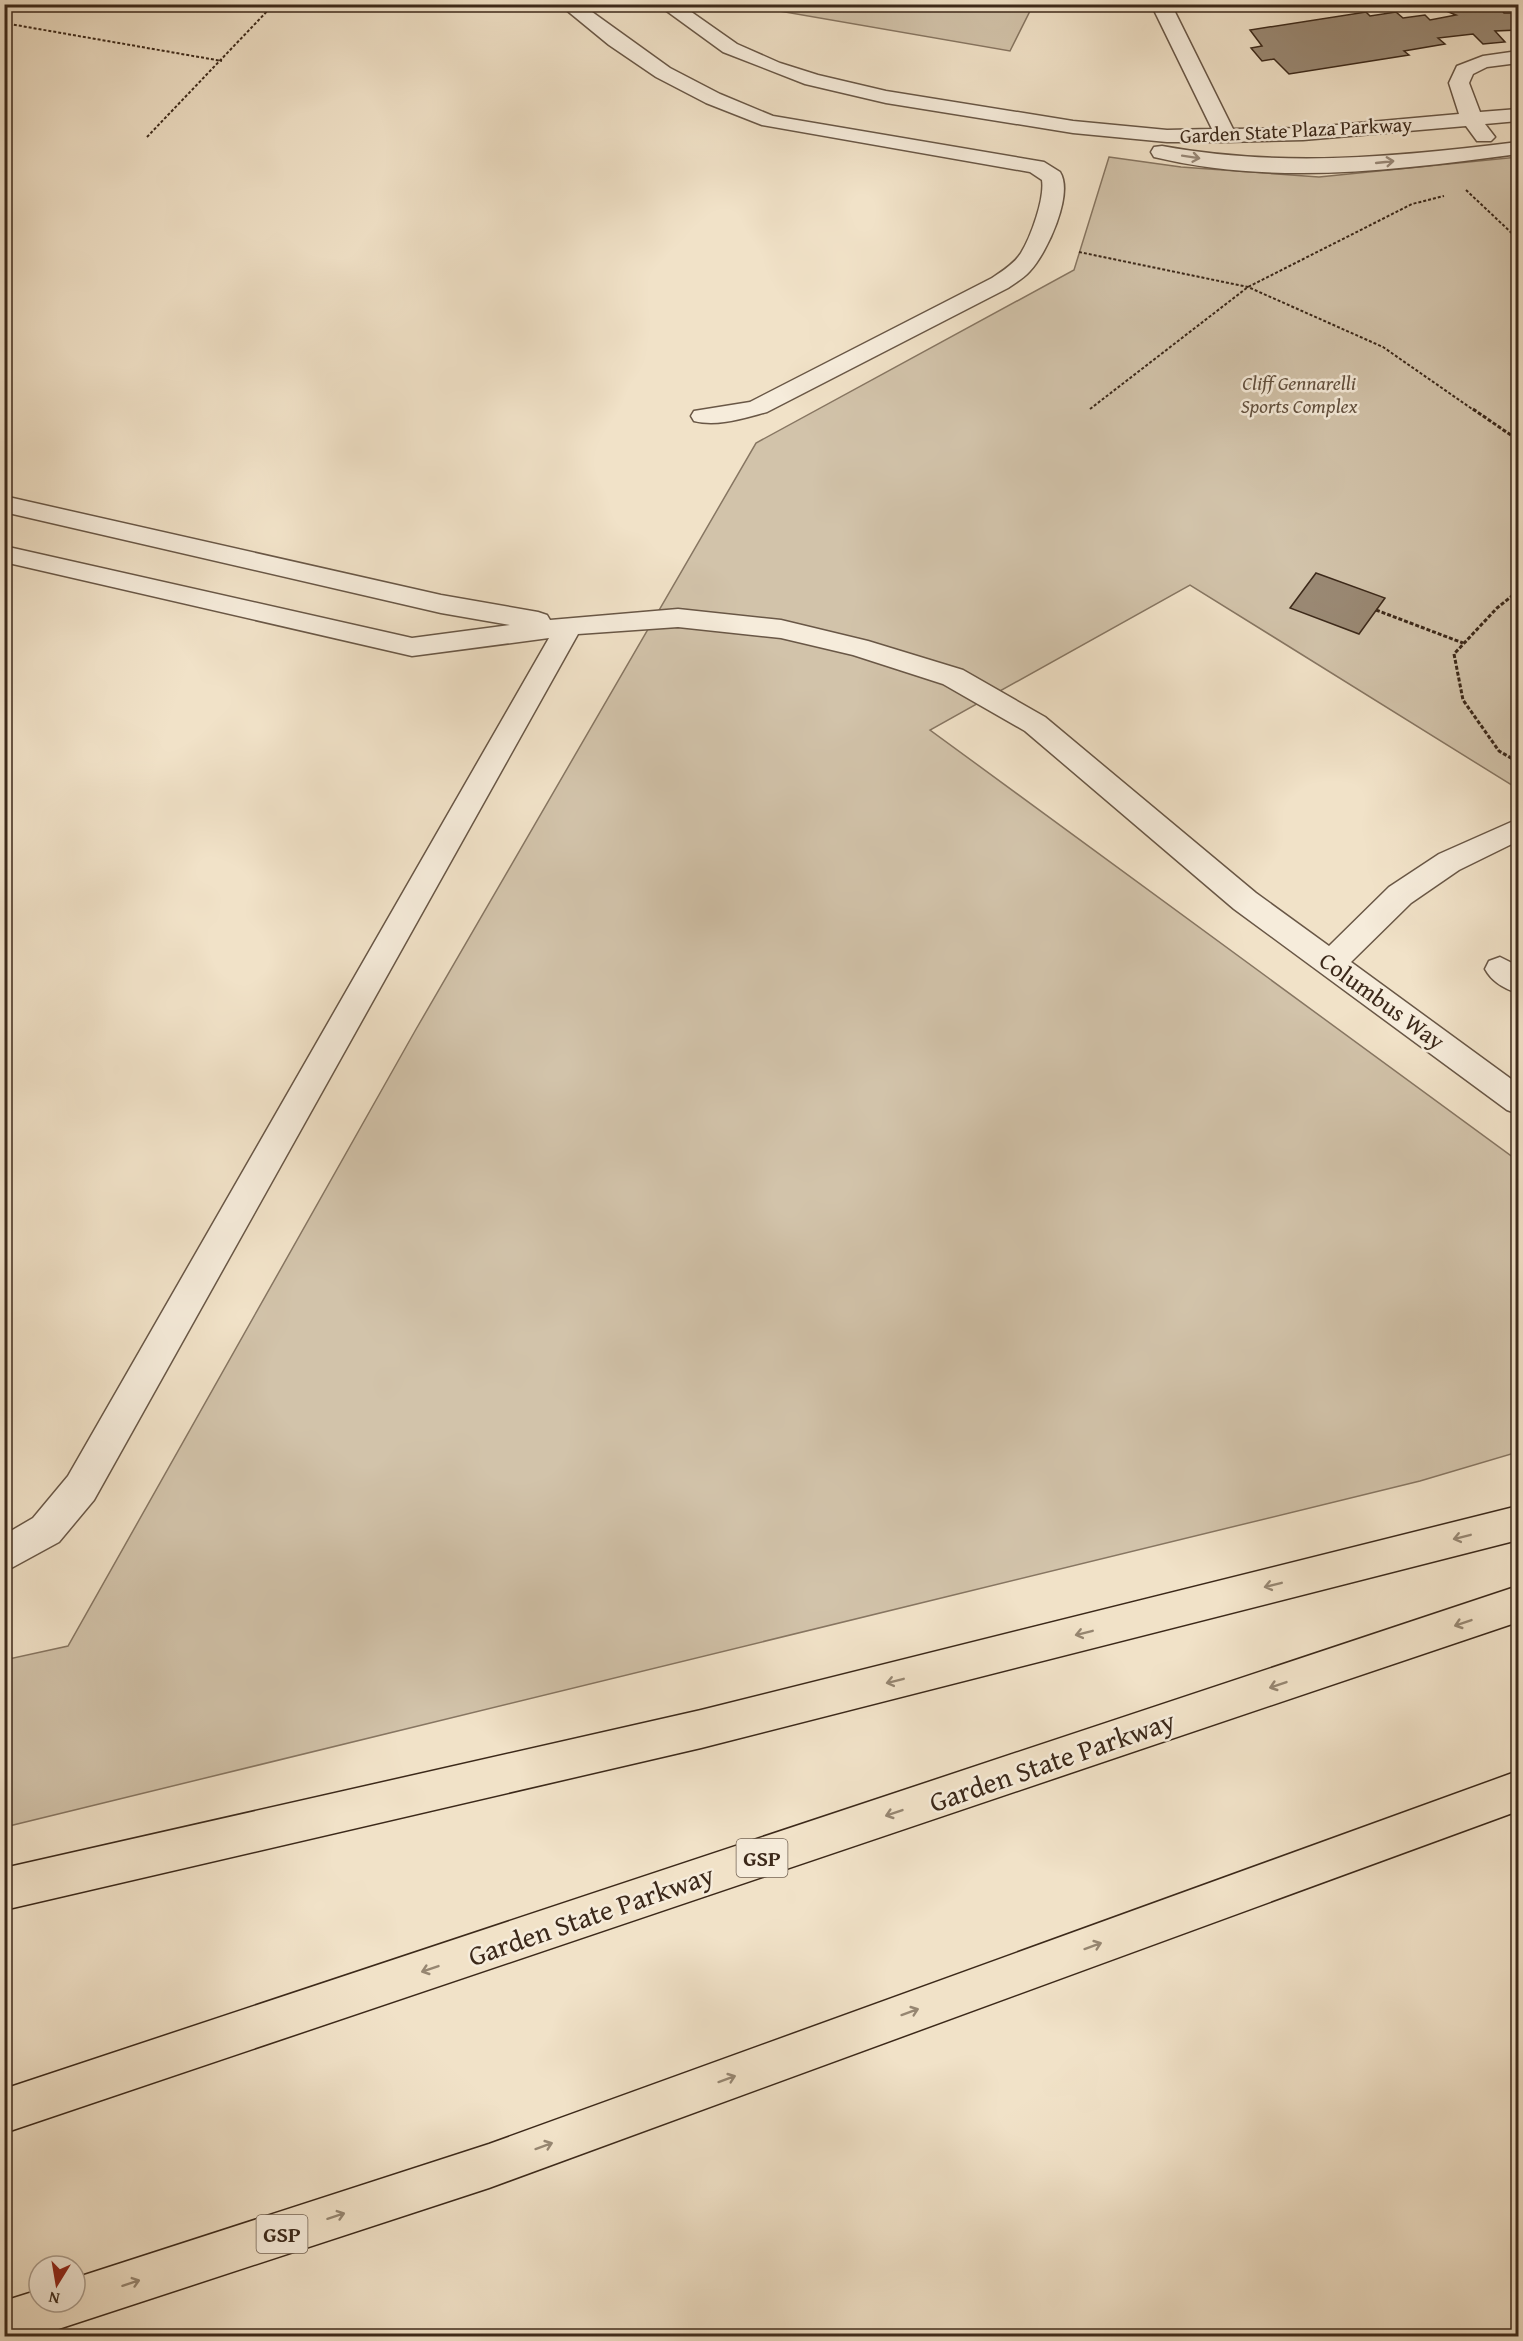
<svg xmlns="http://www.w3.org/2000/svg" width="1523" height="2341" font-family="'Gentium Book Plus',serif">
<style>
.green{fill:#d2c3aa;stroke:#877662;stroke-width:1.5}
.building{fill:#9a8974;stroke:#3c291a;stroke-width:1.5}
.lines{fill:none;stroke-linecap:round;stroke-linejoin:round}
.minor-casing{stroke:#695746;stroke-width:3}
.highway-casing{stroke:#3c291a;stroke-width:3}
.path-far1{stroke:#3c291a;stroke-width:2;stroke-dasharray:3 2;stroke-linecap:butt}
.path{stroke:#3c291a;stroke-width:3;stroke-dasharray:4 2;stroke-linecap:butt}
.minor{fill:#f6ecdb;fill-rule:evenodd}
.highway{fill:#f1e2c8;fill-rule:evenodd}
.oneway{stroke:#998a7a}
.oneway2{stroke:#968671}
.labels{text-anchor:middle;stroke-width:5;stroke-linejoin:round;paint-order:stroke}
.far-street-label{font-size:20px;fill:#3c291a;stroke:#f6ecdb}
.far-park-label{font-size:20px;font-style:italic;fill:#62503e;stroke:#f6ecdb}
.shield{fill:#f6ecdb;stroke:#746454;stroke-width:1.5}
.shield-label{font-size:22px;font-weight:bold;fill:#3c291a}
.street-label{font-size:24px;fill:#3c291a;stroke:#f6ecdb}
.near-street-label{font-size:28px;fill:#3c291a;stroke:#f6ecdb}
</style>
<rect width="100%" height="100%" fill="#f1e2c8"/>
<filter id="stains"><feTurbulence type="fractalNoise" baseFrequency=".00333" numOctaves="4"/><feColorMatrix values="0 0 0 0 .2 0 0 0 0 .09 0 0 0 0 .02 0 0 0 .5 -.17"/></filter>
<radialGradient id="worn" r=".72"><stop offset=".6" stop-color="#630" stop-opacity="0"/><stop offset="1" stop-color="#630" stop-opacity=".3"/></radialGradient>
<!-- green -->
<path class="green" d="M 745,5 L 1033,5 L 1010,51 Z
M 1109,157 L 1181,167 L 1319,177 L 1518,157 L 1518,789 L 1190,585 L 930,730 L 1518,1161 L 1518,1452 L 1420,1481 L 5,1827 L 4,1660 L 68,1646 L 415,1031 L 756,443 L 1074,270 Z"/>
<!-- building -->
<path class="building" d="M 1429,4 L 1497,4 L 1504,13 L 1518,13 L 1518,30 L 1495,31 L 1505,42 L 1483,44 L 1473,34 L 1438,38 L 1445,44 L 1404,51 L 1409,55 L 1289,74 L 1274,59 L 1262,61 L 1251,48 L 1262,46 L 1250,30 L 1366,12 L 1370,16 L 1396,12 L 1403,18 L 1425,15 L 1430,20 L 1456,15 Z
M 1316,573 L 1385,598 L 1359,634 L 1290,608 Z"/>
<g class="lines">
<!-- minor casing -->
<g class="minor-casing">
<path id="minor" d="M 559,4 L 581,4 L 670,68 L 720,94 L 773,116 L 1044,162 L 1060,172 C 1074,194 1047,253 1030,271 C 1024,278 1015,283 1008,288 L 767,412 C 744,418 718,427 694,421 L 691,416 L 694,411 L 750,402 L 992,278 C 1002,271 1014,264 1021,253 C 1031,237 1045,198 1042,180 L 1030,172 L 762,125 L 706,103 L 656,77 L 609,45 Z
M 657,4 L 680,4 L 737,44 L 780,63 L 818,75 L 886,91 L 1073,121 L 1167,130 L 1212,129 L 1151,4 L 1171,4 L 1233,129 L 1303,128 L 1459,114 L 1449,83 L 1457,66 L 1483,56 L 1518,51 L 1518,63 L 1487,67 L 1473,74 L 1469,83 L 1480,112 L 1518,109 L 1518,121 L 1485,124 L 1495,137 L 1491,141 L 1477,141 L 1466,126 L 1303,140 L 1226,142 L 1167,142 L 1073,133 L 886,103 L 805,84 L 723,52 Z
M 1518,142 L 1518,154 C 1398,170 1274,186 1154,157 L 1151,152 L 1154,147 L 1162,146 C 1282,168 1398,157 1518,142 Z
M 4,496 L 441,595 L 538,612 L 547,615 L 550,620 L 678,609 L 781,620 L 868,641 L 963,670 L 1045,717 L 1256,893 L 1329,946 L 1389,887 L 1439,854 L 1518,819 L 1518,841 L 1459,870 L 1411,903 L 1351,962 L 1518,1084 L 1518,1114 L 1507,1110 L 1234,909 L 1025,731 L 943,684 L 853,655 L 781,638 L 678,627 L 578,634 L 94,1500 L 59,1542 L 4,1572 L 4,1535 L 33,1518 L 68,1476 L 549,638 L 412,656 L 4,562 L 4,546 L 412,638 L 510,625 L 441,613 L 4,512 Z
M 1500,957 L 1518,966 L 1518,993 C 1505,989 1492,982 1485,969 L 1489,961 Z"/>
</g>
<!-- highway casing -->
<g class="highway-casing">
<path id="highway" d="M 1518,1506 L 1518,1540 L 701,1748 L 4,1910 L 4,1868 L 701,1710 Z
M 1518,1586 L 1518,1622 L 4,2133 L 4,2089 Z
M 1518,1771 L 1518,1811 L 489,2188 L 37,2336 L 4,2336 L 4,2301 L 39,2290 L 39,2302 L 75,2302 L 75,2278 L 489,2144 Z"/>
</g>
<!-- path-far1 -->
<path class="path-far1" d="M 4,23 L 222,61
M 147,137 L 274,4
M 1466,190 L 1518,239
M 1079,252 L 1248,287 L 1383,347 L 1475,411
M 1090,409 L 1248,287 L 1412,204 L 1444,196"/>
<!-- path -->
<path class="path" d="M 1473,409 L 1518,440
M 1518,591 L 1497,608 L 1454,654 L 1463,700 L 1499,751 L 1518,762
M 1376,610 L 1463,643"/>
<!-- minor -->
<use href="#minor" class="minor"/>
<!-- highway -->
<use href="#highway" class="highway"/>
</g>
<!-- one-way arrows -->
<defs><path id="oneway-shaft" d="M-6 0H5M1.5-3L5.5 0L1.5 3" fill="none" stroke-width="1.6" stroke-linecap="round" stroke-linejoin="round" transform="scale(1.5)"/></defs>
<g class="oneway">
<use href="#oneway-shaft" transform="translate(1191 157) rotate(9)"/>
<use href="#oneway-shaft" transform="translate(1385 162) rotate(-6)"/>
</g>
<g class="oneway2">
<use href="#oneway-shaft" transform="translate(1462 1537) rotate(166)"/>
<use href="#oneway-shaft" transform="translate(1273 1585) rotate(166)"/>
<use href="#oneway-shaft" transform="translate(1463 1623) rotate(161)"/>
<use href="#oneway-shaft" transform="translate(1084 1633) rotate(166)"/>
<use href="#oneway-shaft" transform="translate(895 1681) rotate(166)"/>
<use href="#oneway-shaft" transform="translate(1278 1685) rotate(161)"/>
<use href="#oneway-shaft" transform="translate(894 1813) rotate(161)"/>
<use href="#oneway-shaft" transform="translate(1093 1946) rotate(-20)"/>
<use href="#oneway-shaft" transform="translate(430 1969) rotate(161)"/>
<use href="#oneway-shaft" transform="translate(910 2012) rotate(-20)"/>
<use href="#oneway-shaft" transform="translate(727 2079) rotate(-20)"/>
<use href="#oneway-shaft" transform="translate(544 2146) rotate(-20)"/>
<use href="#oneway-shaft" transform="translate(336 2216) rotate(-18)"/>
<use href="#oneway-shaft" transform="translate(131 2283) rotate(-18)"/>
</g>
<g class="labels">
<!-- far-street labels -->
<g class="far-street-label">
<text transform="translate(1296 130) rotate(-3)" y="7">Garden State Plaza Parkway</text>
</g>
<!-- far-park labels -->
<g class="far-park-label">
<text x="1299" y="390">Cliff Gennarelli<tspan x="1299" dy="23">Sports Complex</tspan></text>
</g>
<!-- shield labels -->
<g class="shield">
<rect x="736.5" y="1839" width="51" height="38" rx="4.5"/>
<rect x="256.5" y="2215" width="51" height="38" rx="4.5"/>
</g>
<g class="shield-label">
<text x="762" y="1866">GSP</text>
<text x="282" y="2242">GSP</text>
</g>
<!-- street labels -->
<g class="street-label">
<text transform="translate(1382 1001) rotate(36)" y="8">Columbus Way</text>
</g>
<!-- near-street labels -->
<g class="near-street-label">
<text transform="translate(1052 1761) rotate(-19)" y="10">Garden State Parkway</text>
<text transform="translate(591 1915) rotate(-19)" y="10">Garden State Parkway</text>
</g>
</g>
<!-- margin -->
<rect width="1523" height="2341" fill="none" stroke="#f1e2c8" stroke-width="24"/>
<rect x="6" y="6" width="1511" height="2329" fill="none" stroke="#3c291a" stroke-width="3"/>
<rect x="12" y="12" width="1499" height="2317" fill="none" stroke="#3c291a" stroke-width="1.5"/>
<!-- north arrow -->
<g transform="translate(57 2284) rotate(191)"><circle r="28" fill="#f6ecdb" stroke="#ac9e8e" stroke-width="1.5"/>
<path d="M0-4.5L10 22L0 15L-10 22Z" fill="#8f2418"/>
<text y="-9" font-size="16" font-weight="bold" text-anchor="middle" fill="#3c291a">N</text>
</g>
<rect width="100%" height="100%" filter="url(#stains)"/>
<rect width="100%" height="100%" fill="url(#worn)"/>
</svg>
